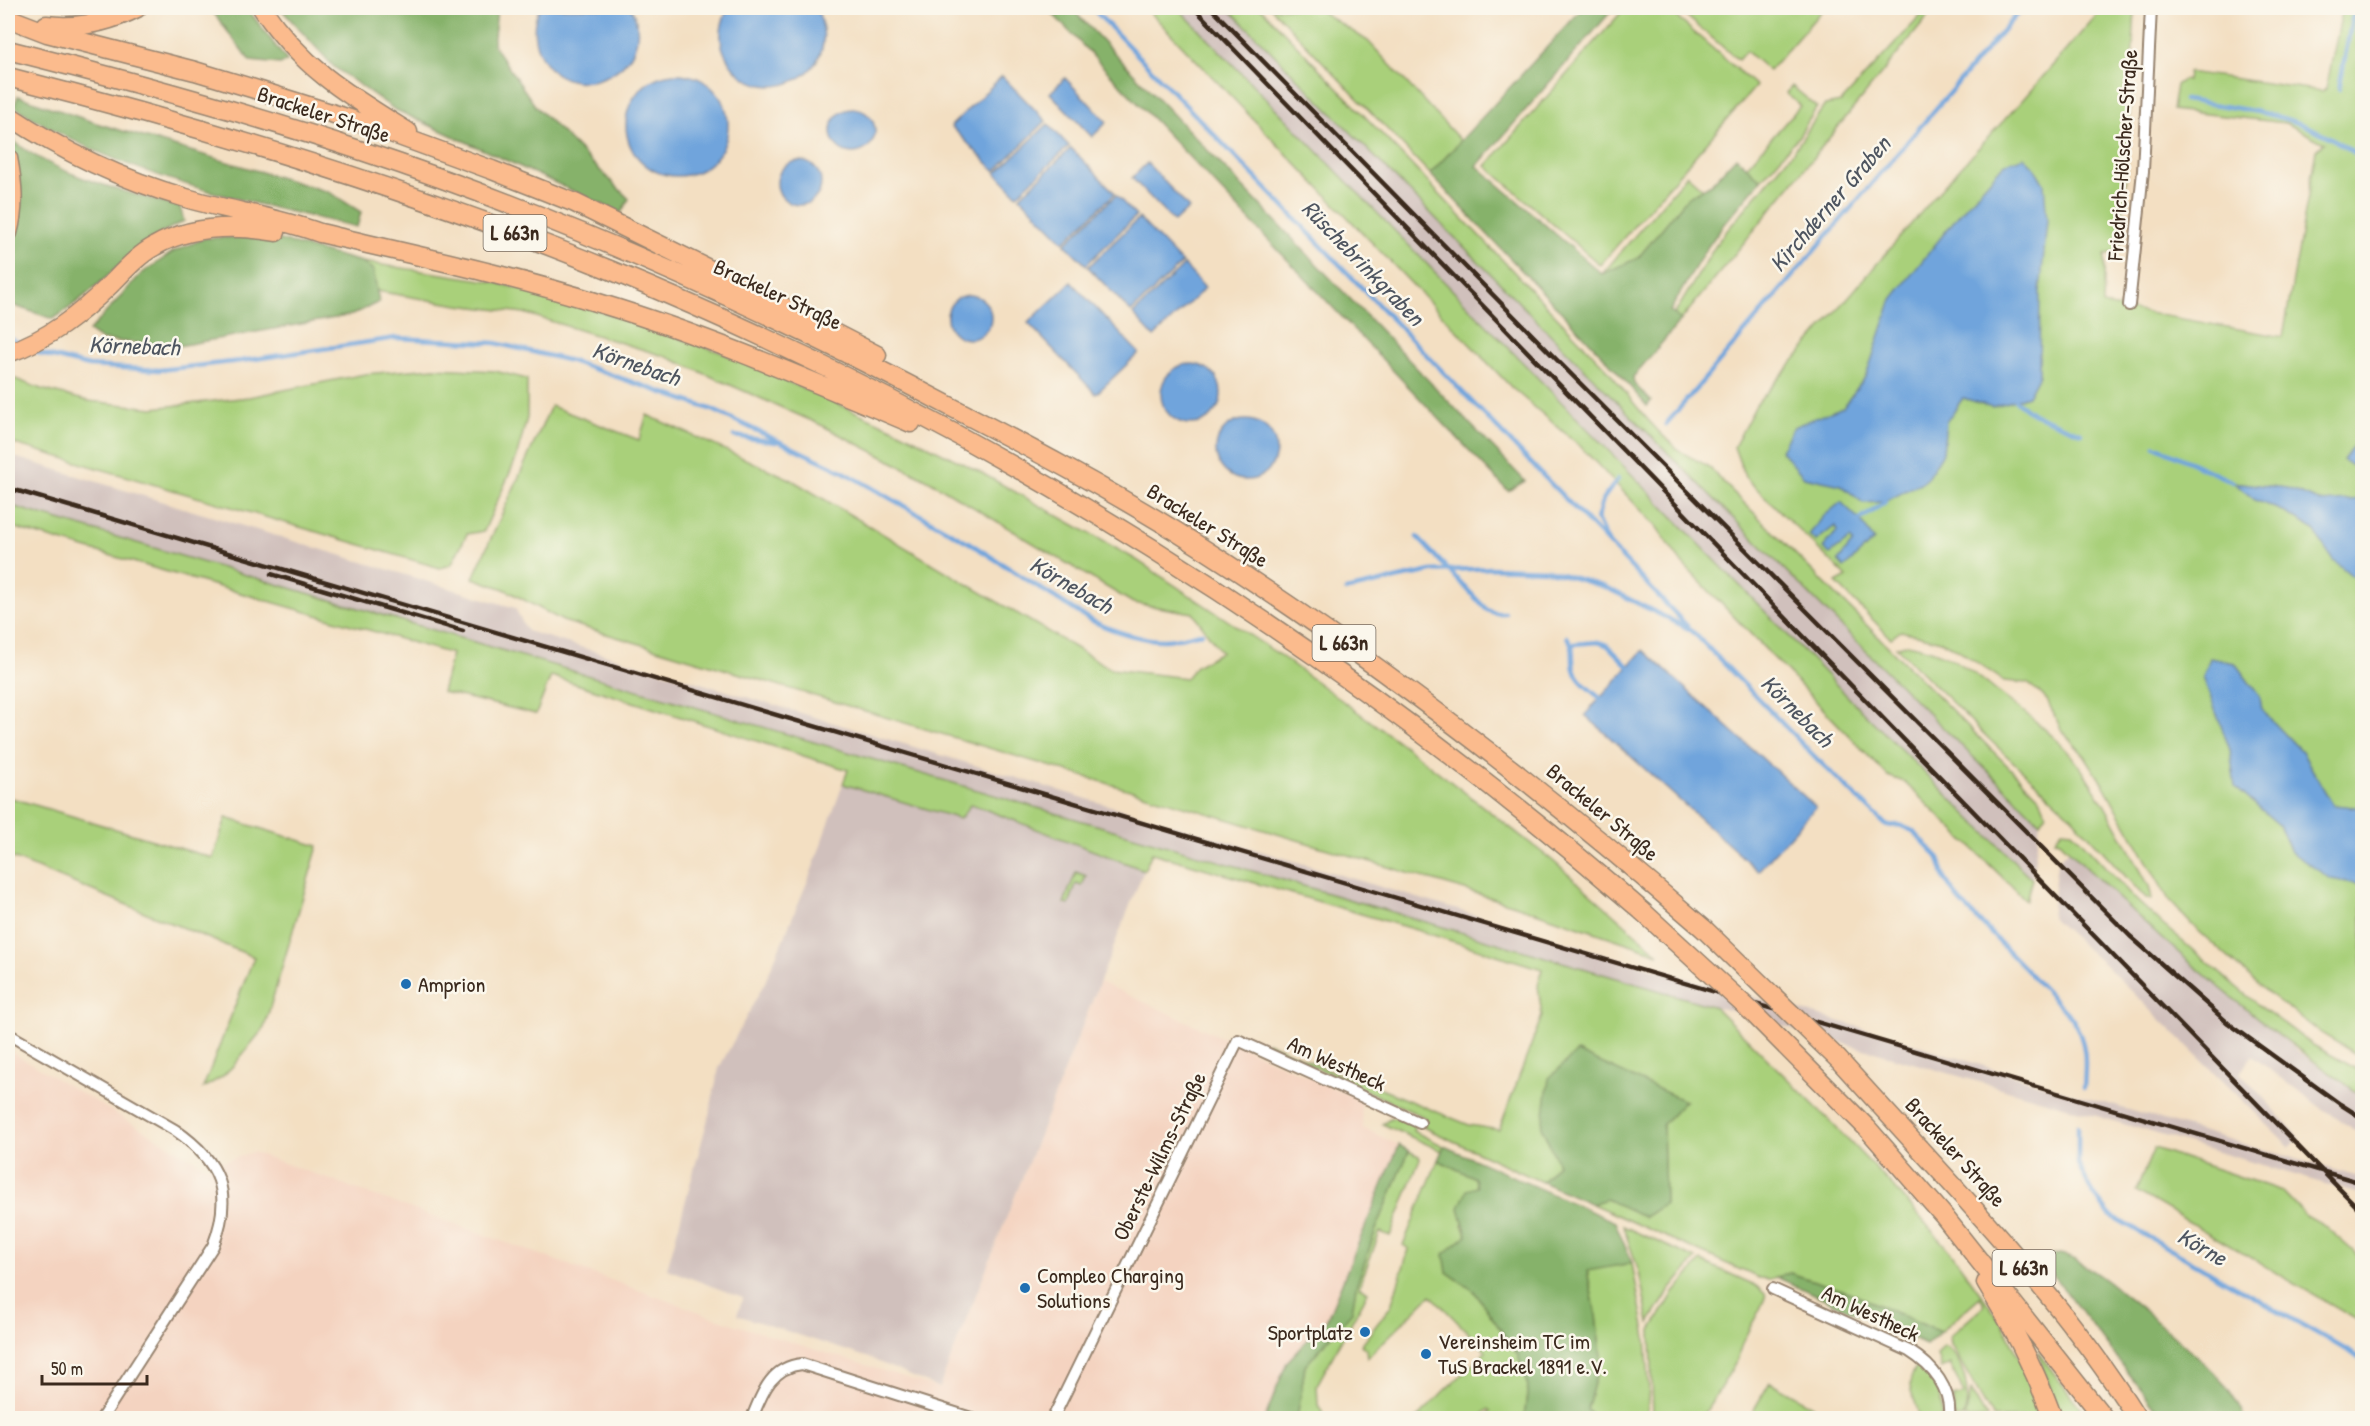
<svg xmlns="http://www.w3.org/2000/svg" width="2370" height="1426" font-family="'Patrick Hand',sans-serif">
<style>
.built{fill:#f4d3c0}
.industrial{fill:#d0c0bc}
.green{fill:#a9d07a;stroke:#727d4c;stroke-width:1.5}
.forest{fill:#86b26a;stroke:#606e44;stroke-width:1.5}
.water{fill:#70a4dc;stroke:#56677d;stroke-width:1.5}
.lines{fill:none;stroke-linecap:round;stroke-linejoin:round}
.stream{stroke:#70a4dc;stroke-width:4.5}
.minor-casing{stroke:#978470;stroke-width:14}
.trunk-casing{stroke:#978470;stroke-width:21}
.minor{stroke:#fff;stroke-width:10}
.trunk{stroke:#fbbb8d;stroke-width:18}
.rail{stroke:#3b2a1e;stroke-width:4.5}
.trunk-bridge-casing{stroke:#978470;stroke-width:21;stroke-linecap:butt}
.trunk-bridge{stroke:#fbbb8d;stroke-width:18}
.poi-dot{fill:#1f6fb2;stroke:#fbf7ec;stroke-width:2}
.labels{text-anchor:middle;stroke-width:5;stroke-linejoin:round;paint-order:stroke}
.shield{fill:#fbf7ec;stroke:#75685c;stroke-width:1.5}
.shield-label{font-size:21px;font-weight:bold;fill:#3b2a1e}
.street-label{font-size:22px;fill:#3b2a1e;stroke:#fbf7ec}
.poi-label{font-size:22px;fill:#3b2a1e;stroke:#fbf7ec;text-anchor:start}
.water-label{font-size:24px;font-style:italic;fill:#4e5560;stroke:#fbf7ec}
</style>
<rect width="100%" height="100%" fill="#fbf7ec"/>
<filter id="ink" filterUnits="userSpaceOnUse"><feTurbulence type="fractalNoise" baseFrequency=".0167" numOctaves="2"/><feDisplacementMap in="SourceGraphic" scale="12" xChannelSelector="R" yChannelSelector="G"/><feConvolveMatrix kernelMatrix="1 2 1 2 8 2 1 2 1" color-interpolation-filters="sRGB"/></filter>
<filter id="wash" filterUnits="userSpaceOnUse"><feTurbulence type="fractalNoise" baseFrequency=".008" numOctaves="4" result="noise"/><feDisplacementMap in="SourceGraphic" scale="24" xChannelSelector="R" yChannelSelector="G"/><feGaussianBlur stdDeviation="1.35" result="paint"/><feColorMatrix in="noise" values="0 0 0 0 0 0 0 0 0 0 0 0 0 0 0 0 0 1.4 0 .05"/><feComposite in="paint" operator="in"/></filter>
<g filter="url(#wash)">
<rect width="100%" height="100%" fill="#f3dfc2"/>
<!-- built -->
<path class="built" d="M 1100,982 L 1360,1100 L 1363,1128 L 1399,1145 L 1327,1319 L 1287,1362 L 1265,1418 L 8,1418 L 8,1050 L 206,1167 L 253,1152 L 733,1324 L 939,1388 Z"/>
<!-- industrial -->
<path class="industrial" d="M 1178,8 L 1228,8 L 1629,414 L 1935,720 L 2040,822 L 2032,879 L 1855,704 Z
M 8,455 L 515,608 L 527,631 L 1671,974 L 1877,1032 L 2050,1087 L 2362,1178 L 2362,1195 L 2046,1101 L 1513,949 L 8,505 Z
M 843,784 L 960,819 L 971,804 L 1144,870 L 939,1388 L 869,1358 L 737,1315 L 743,1298 L 667,1269 L 709,1115 L 719,1068 L 765,982 L 809,878 Z
M 2069,850 L 2222,988 L 2299,1052 L 2362,1096 L 2362,1135 L 2324,1110 L 2252,1056 L 2240,1072 L 2300,1138 L 2290,1147 L 2104,964 L 2051,917 L 2056,870 L 2060,858 Z"/>
<!-- green -->
<path class="green" d="M 1146,8 L 1178,8 L 1855,704 L 2032,879 L 2026,900 L 1904,782 L 1888,776 L 1682,563 L 1656,526 L 1579,445 L 1512,388 Z
M 1228,8 L 1261,8 L 1607,369 C 1628,396 1649,424 1675,447 C 1690,461 1706,459 1720,479 L 2040,798 L 2046,813 L 2040,822 L 1935,720 L 1629,414 Z
M 1271,8 L 1316,8 L 1368,41 L 1461,141 L 1430,174 Z
M 1625,8 L 1666,8 L 1756,86 L 1600,265 L 1486,166 Z
M 1677,8 L 1824,8 L 1769,71 L 1746,51 L 1738,60 Z
M 1928,8 L 1935,8 L 1681,320 L 1674,315 L 1719,240 L 1793,152 L 1825,105 L 1841,102 Z
M 2103,8 L 2135,8 L 2126,181 L 2120,252 L 2105,254 L 2103,305 L 2283,337 L 2316,150 L 2324,143 L 2286,123 L 2172,110 L 2176,85 L 2183,80 L 2187,81 L 2188,72 L 2322,91 L 2326,89 L 2343,8 L 2362,8 L 2362,1058 L 2321,1033 L 2268,993 L 2192,925 L 2169,900 L 2104,786 L 2085,756 L 2062,731 L 2047,700 L 2038,691 L 2027,683 L 2004,681 L 1957,649 L 1941,641 L 1901,631 L 1891,638 L 1836,583 L 1847,577 L 1745,477 L 1734,447 L 1756,405 L 1948,181 L 2018,105 Z
M 1792,86 L 1817,107 L 1799,136 L 1761,180 L 1746,167 L 1800,106 L 1786,93 Z
M 1687,175 L 1703,189 L 1687,198 L 1638,258 L 1602,274 Z
M 362,262 L 489,281 L 579,304 L 720,352 L 901,432 L 978,471 L 1135,559 L 1278,654 L 1406,747 L 1552,860 L 1659,954 L 1512,904 L 563,621 L 504,589 L 473,578 L 551,406 L 639,440 L 647,415 L 790,479 L 1111,669 L 1186,678 L 1196,666 L 1221,652 L 1193,613 L 1133,603 L 928,480 L 821,425 L 667,357 L 524,313 L 458,305 L 377,291 L 373,270 Z
M 434,368 L 495,371 L 527,379 L 527,418 L 516,459 L 484,531 L 467,534 L 451,565 L 440,568 L 8,442 L 8,376 L 41,389 L 88,401 L 153,408 L 249,397 L 365,374 Z
M 8,505 L 1715,1007 L 1820,1111 L 1900,1194 L 1953,1255 L 2004,1326 L 2047,1418 L 1993,1418 L 1951,1345 L 1950,1336 L 1985,1305 L 1980,1297 L 1940,1332 L 1851,1293 L 1790,1273 L 1770,1279 L 1759,1278 L 1592,1204 L 1606,1198 L 1645,1217 L 1665,1204 L 1663,1124 L 1685,1101 L 1542,1128 L 1558,1164 L 1542,1182 L 1423,1127 L 1426,1118 L 1265,1045 L 1267,1042 L 1343,1076 L 1344,1074 L 1469,1125 L 1499,1130 L 1542,1016 L 1538,986 L 1542,969 L 1423,932 L 1152,853 L 1144,870 L 971,804 L 960,819 L 843,784 L 848,770 L 551,676 L 536,714 L 442,692 L 452,654 L 8,526 Z
M 1907,644 C 1946,651 1966,666 1995,690 C 2024,712 2055,734 2077,763 C 2105,801 2126,845 2149,886 L 2152,899 L 2146,899 L 2072,817 L 1989,739 L 1896,647 Z
M 8,797 L 213,858 L 226,818 L 318,846 L 264,1028 L 234,1065 L 222,1077 L 203,1088 L 254,957 L 8,856 Z
M 2062,830 L 2072,831 L 2133,897 L 2163,925 L 2253,1001 L 2313,1045 L 2362,1072 L 2362,1096 C 2257,1022 2150,933 2060,841 L 2055,840 Z
M 1076,872 L 1086,876 L 1082,886 L 1076,884 L 1069,905 L 1064,903 Z
M 1392,1118 L 1400,1119 L 1415,1126 L 1413,1131 L 1444,1146 L 1442,1151 L 1382,1124 Z
M 2154,1148 L 2282,1191 L 2306,1216 L 2326,1227 L 2362,1259 L 2362,1323 L 2136,1191 Z
M 1409,1151 L 1419,1156 L 1420,1159 L 1390,1236 L 1380,1232 L 1359,1287 L 1368,1292 L 1317,1385 L 1318,1405 L 1326,1418 L 1297,1418 L 1305,1366 L 1351,1312 L 1356,1287 L 1375,1232 Z
M 1438,1160 L 1475,1178 L 1477,1188 L 1462,1225 L 1467,1235 L 1447,1272 L 1474,1291 L 1518,1355 L 1528,1387 L 1524,1418 L 1484,1418 L 1491,1411 L 1489,1409 L 1479,1418 L 1417,1418 L 1486,1351 L 1431,1295 L 1367,1358 L 1366,1349 L 1361,1345 L 1391,1306 L 1409,1249 L 1403,1245 Z
M 1623,1226 L 1696,1259 L 1670,1290 L 1649,1323 L 1639,1272 Z
M 1701,1261 L 1755,1285 L 1766,1295 C 1759,1317 1741,1336 1738,1359 L 1702,1418 L 1653,1418 L 1651,1330 L 1674,1293 Z
M 1632,1263 L 1646,1338 L 1649,1385 L 1647,1418 L 1594,1418 L 1587,1409 L 1601,1357 L 1596,1315 L 1587,1270 Z
M 1944,1346 C 1965,1360 1972,1395 1963,1418 L 1954,1418 L 1953,1397 L 1964,1394 L 1950,1364 L 1941,1369 L 1937,1355 Z
M 2037,1351 L 2088,1418 L 2061,1418 Z
M 1918,1364 C 1933,1381 1945,1395 1941,1418 L 1919,1418 C 1916,1392 1901,1390 1918,1364 Z
M 1770,1382 L 1813,1406 L 1806,1418 L 1749,1418 Z
M 1971,1391 L 1987,1418 L 1965,1418 Z"/>
<!-- forest -->
<path class="forest" d="M 210,8 L 247,8 L 287,61 L 280,64 L 250,61 Z
M 280,8 L 499,8 L 497,10 L 493,45 L 536,107 L 629,199 L 621,213 L 394,109 L 334,67 Z
M 1047,8 L 1071,8 L 1525,481 L 1508,491 Z
M 1583,8 L 1614,8 L 1477,166 L 1602,274 L 1638,258 L 1687,198 L 1711,184 L 1736,157 L 1761,180 L 1723,225 L 1704,252 L 1670,311 L 1681,320 L 1633,377 L 1634,384 L 1651,401 L 1647,406 L 1605,358 L 1430,174 Z
M 18,96 L 96,123 L 329,192 L 361,212 L 357,227 C 239,200 116,175 14,106 Z
M 8,136 C 49,174 126,192 180,207 L 184,221 C 132,245 100,290 53,319 L 12,305 L 8,302 L 8,250 L 13,239 L 22,198 L 17,164 L 8,142 Z
M 247,237 L 276,239 L 362,262 L 373,270 L 379,302 L 352,315 L 178,346 L 102,340 L 89,331 L 141,274 L 173,252 L 205,238 Z
M 1577,1052 L 1685,1101 L 1663,1124 L 1665,1204 L 1645,1217 L 1606,1199 L 1592,1204 L 1542,1182 L 1558,1164 L 1542,1128 L 1549,1078 Z
M 1399,1145 L 1409,1151 L 1375,1232 L 1356,1287 L 1352,1312 L 1305,1366 L 1297,1418 L 1265,1418 L 1287,1362 L 1327,1319 Z
M 1444,1146 L 1615,1222 L 1632,1263 L 1587,1271 L 1596,1315 L 1601,1357 L 1587,1409 L 1594,1418 L 1524,1418 L 1528,1387 L 1518,1355 L 1474,1291 L 1447,1272 L 1444,1254 L 1467,1235 L 1459,1208 L 1467,1190 L 1477,1187 L 1475,1178 L 1438,1160 Z
M 2060,1254 C 2092,1261 2207,1361 2229,1390 C 2235,1399 2240,1408 2244,1418 L 2163,1418 L 2043,1262 L 2053,1255 Z
M 1790,1273 L 1851,1293 L 1940,1332 L 1926,1345 L 1776,1277 Z"/>
<!-- water -->
<path class="water" d="M 540,8 L 631,8 C 663,68 567,114 539,52 C 533,38 532,21 540,8 Z
M 729,8 L 816,8 C 851,75 754,120 724,52 C 718,38 721,20 729,8 Z
M626 125a51 51 0 1 1 102 0a51 51 0 1 1-102 0Z
M 1002,76 L 1046,121 L 995,171 L 951,126 Z
M 1065,78 L 1107,122 L 1092,137 L 1050,93 Z
M831 131a22 22 0 1 1 44 0a22 22 0 1 1-44 0Z
M 1048,124 L 1069,146 L 1017,195 L 996,173 Z
M 1071,148 L 1115,193 L 1064,242 L 1020,197 Z
M 2024,157 L 2034,167 L 2044,184 L 2047,221 L 2040,293 L 2039,375 L 2028,396 L 1992,407 L 1963,398 L 1946,422 L 1943,453 L 1926,480 L 1885,502 L 1863,503 L 1841,485 L 1804,477 L 1781,451 L 1793,427 L 1843,407 L 1866,376 L 1892,299 L 1961,212 L 2004,164 Z
M777 183a22 22 0 1 1 44 0a22 22 0 1 1-44 0Z
M 1147,163 L 1189,208 L 1174,222 L 1132,178 Z
M 1116,195 L 1136,216 L 1086,265 L 1065,244 Z
M 1139,218 L 1182,263 L 1131,312 L 1088,267 Z
M 1184,265 L 1205,288 L 1154,337 L 1133,314 Z
M 1071,282 L 1139,353 L 1096,394 L 1028,323 Z
M947 317a22 22 0 1 1 44 0a22 22 0 1 1-44 0Z
M1161 394a30 30 0 1 1 60 0a30 30 0 1 1-60 0Z
M1216 450a30 30 0 1 1 60 0a30 30 0 1 1-60 0Z
M 2362,439 L 2362,473 L 2343,460 L 2357,441 Z
M 2233,482 L 2287,488 L 2321,502 L 2362,499 L 2362,584 L 2333,560 L 2313,529 L 2282,511 L 2255,500 Z
M 1841,502 L 1860,520 L 1874,540 L 1844,568 L 1838,561 L 1853,542 L 1850,539 L 1830,554 L 1823,548 L 1837,531 L 1835,526 L 1816,541 L 1809,535 L 1823,517 Z
M 1643,650 L 1816,807 L 1758,871 L 1585,715 Z
M 2210,658 L 2235,663 L 2260,697 L 2262,710 L 2302,752 L 2333,805 L 2357,807 L 2362,812 L 2362,885 L 2331,879 L 2291,852 L 2279,825 L 2235,787 L 2230,750 L 2203,677 Z"/>
<g class="lines">
<!-- stream -->
<path class="stream" d="M 1092,8 L 1609,544
M 2339,89 L 2352,19 L 2357,8
M 2184,100 C 2250,110 2310,115 2362,160
M 8,337 L 19,343
M 32,349 L 41,354 L 89,366 L 159,370 L 241,361 L 396,338 L 495,343 L 571,361 L 713,410 L 842,471 L 968,542 L 1090,620 C 1113,631 1138,640 1164,640 C 1177,640 1190,635 1202,633
M 2016,401 L 2033,414 L 2081,433
M 1666,424 L 2022,8
M 734,436 L 776,442
M 2155,446 L 2233,482
M 1618,479 L 1603,499 L 1597,519 L 1609,544 L 1689,628
M 1860,520 L 1885,502
M 1417,537 L 1487,610 L 1495,613 L 1505,613
M 1346,590 L 1431,571 L 1491,568 L 1547,570 L 1605,587 L 1691,630 L 1818,760 L 1887,826 L 1899,825 L 1913,831 L 1939,858 L 1945,879 L 1958,899 L 2072,1018 C 2087,1044 2086,1058 2084,1087
M 1567,637 C 1576,647 1571,656 1574,669 C 1577,681 1591,690 1600,698
M 1573,644 L 1598,642 L 1607,645 L 1628,666
M 2078,1126 L 2078,1164 L 2092,1192 L 2110,1215 L 2362,1359"/>
</g>
</g>
<g filter="url(#ink)">
<g class="lines">
<!-- minor casing -->
<g class="minor-casing">
<path id="minor" d="M 2129,305 L 2143,171 L 2151,8
M 8,1034 L 175,1130 C 220,1161 234,1193 213,1246 L 102,1418
M 1773,1289 L 1909,1351 C 1933,1366 1952,1389 1949,1418
M 752,1418 C 762,1393 771,1367 802,1364 L 971,1418
M 1053,1418 L 1238,1040 L 1420,1123"/>
</g>
<!-- trunk casing -->
<g class="trunk-casing">
<path id="trunk" d="M 262,8 C 302,68 348,95 408,132
M 8,18 L 47,33 L 195,71 L 261,91 L 369,125 L 492,170 L 575,203 L 739,284 L 877,355
M 46,25 C 78,29 109,22 137,8
M 8,50 C 127,80 245,112 362,151 C 567,219 766,309 957,410 C 1032,449 1106,488 1177,532 C 1364,649 1537,784 1704,929
M 8,77 C 212,129 414,190 610,270 C 986,424 1336,645 1642,911
M 8,115 C 62,151 123,180 186,198 C 230,211 277,217 320,233 C 414,255 509,275 602,304 C 708,336 809,380 911,423
M 8,158 C 13,184 15,207 8,233
M 8,353 C 49,339 79,315 110,285 C 124,271 138,255 155,246 C 192,225 236,225 276,232
M 1867,1128 L 1943,1215 L 2104,1418
M 1919,1148 C 1996,1232 2077,1322 2137,1418
M 1986,1283 C 2013,1326 2035,1370 2053,1418"/>
</g>
<!-- minor -->
<use href="#minor" class="minor"/>
<!-- trunk -->
<use href="#trunk" class="trunk"/>
<!-- rail -->
<path class="rail" d="M 1194,8 L 2362,1212
M 1211,8 L 1556,359 L 2130,936 L 2228,1023 L 2340,1104 L 2362,1118
M 8,488 L 2362,1183
M 271,574 L 463,631"/>
<!-- trunk-bridge casing -->
<g class="trunk-bridge-casing">
<path id="trunk-bridge" d="M 1642,911 L 1752,1012 L 1867,1128
M 1704,929 L 1838,1059 L 1919,1148"/>
</g>
<!-- trunk-bridge -->
<use href="#trunk-bridge" class="trunk-bridge"/>
</g>
</g>
<!-- markers -->
<g class="poi-dot">
<circle cx="406" cy="984" r="6"/>
<circle cx="1025" cy="1288" r="6"/>
<circle cx="1365" cy="1332" r="6"/>
<circle cx="1426" cy="1354" r="6"/>
</g>
<g class="labels">
<!-- shield labels -->
<g class="shield">
<rect x="483.5" y="215" width="63" height="36" rx="4.5"/>
<rect x="1312.5" y="625" width="63" height="36" rx="4.5"/>
<rect x="1992.5" y="1250" width="63" height="36" rx="4.5"/>
</g>
<g class="shield-label">
<text x="515" y="240">L 663n</text>
<text x="1344" y="650">L 663n</text>
<text x="2024" y="1275">L 663n</text>
</g>
<!-- street labels -->
<g class="street-label">
<text transform="translate(324 114) rotate(18)" y="8">Brackeler Straße</text>
<text transform="translate(2122 155) rotate(-86)" y="8">Friedrich-Hölscher-Straße</text>
<text transform="translate(778 294) rotate(25)" y="8">Brackeler Straße</text>
<text transform="translate(1208 525) rotate(32)" y="8">Brackeler Straße</text>
<text transform="translate(1603 812) rotate(40)" y="8">Brackeler Straße</text>
<text transform="translate(1337 1063) rotate(24)" y="8">Am Westheck</text>
<text transform="translate(1956 1152) rotate(48)" y="8">Brackeler Straße</text>
<text transform="translate(1159 1156) rotate(-64)" y="8">Oberste-Wilms-Straße</text>
<text transform="translate(1871 1313) rotate(25)" y="8">Am Westheck</text>
</g>
<!-- poi labels -->
<g class="poi-label">
<text x="418" y="992">Amprion</text>
<text x="1037" y="1283">Compleo Charging<tspan x="1037" dy="25">Solutions</tspan></text>
<text x="1353" y="1340" text-anchor="end">Sportplatz</text>
<text x="1438" y="1349">Vereinsheim TC im<tspan x="1438" dy="25">TuS Brackel 1891 e.V.</tspan></text>
</g>
<!-- water labels -->
<g class="water-label">
<text transform="translate(1830 204) rotate(-49)" y="8">Kirchderner Graben</text>
<text transform="translate(1363 263) rotate(46)" y="8">Rüschebrinkgraben</text>
<text transform="translate(134 346) rotate(2)" y="8">Körnebach</text>
<text transform="translate(636 364) rotate(19)" y="8">Körnebach</text>
<text transform="translate(1071 585) rotate(30)" y="8">Körnebach</text>
<text transform="translate(1797 711) rotate(45)" y="8">Körnebach</text>
<text transform="translate(2202 1247) rotate(30)" y="8">Körne</text>
</g>
</g>
<!-- margin -->
<rect width="2370" height="1426" fill="none" stroke="#fbf7ec" stroke-width="30"/>
<!-- scale -->
<path d="M42 1375v9h105v-9" fill="none" stroke="#3b2a1e" stroke-width="3"/>
<text x="51" y="1375" font-size="18" fill="#3b2a1e" stroke="#fbf7ec" stroke-width="4.5" paint-order="stroke">50 m</text>
</svg>
